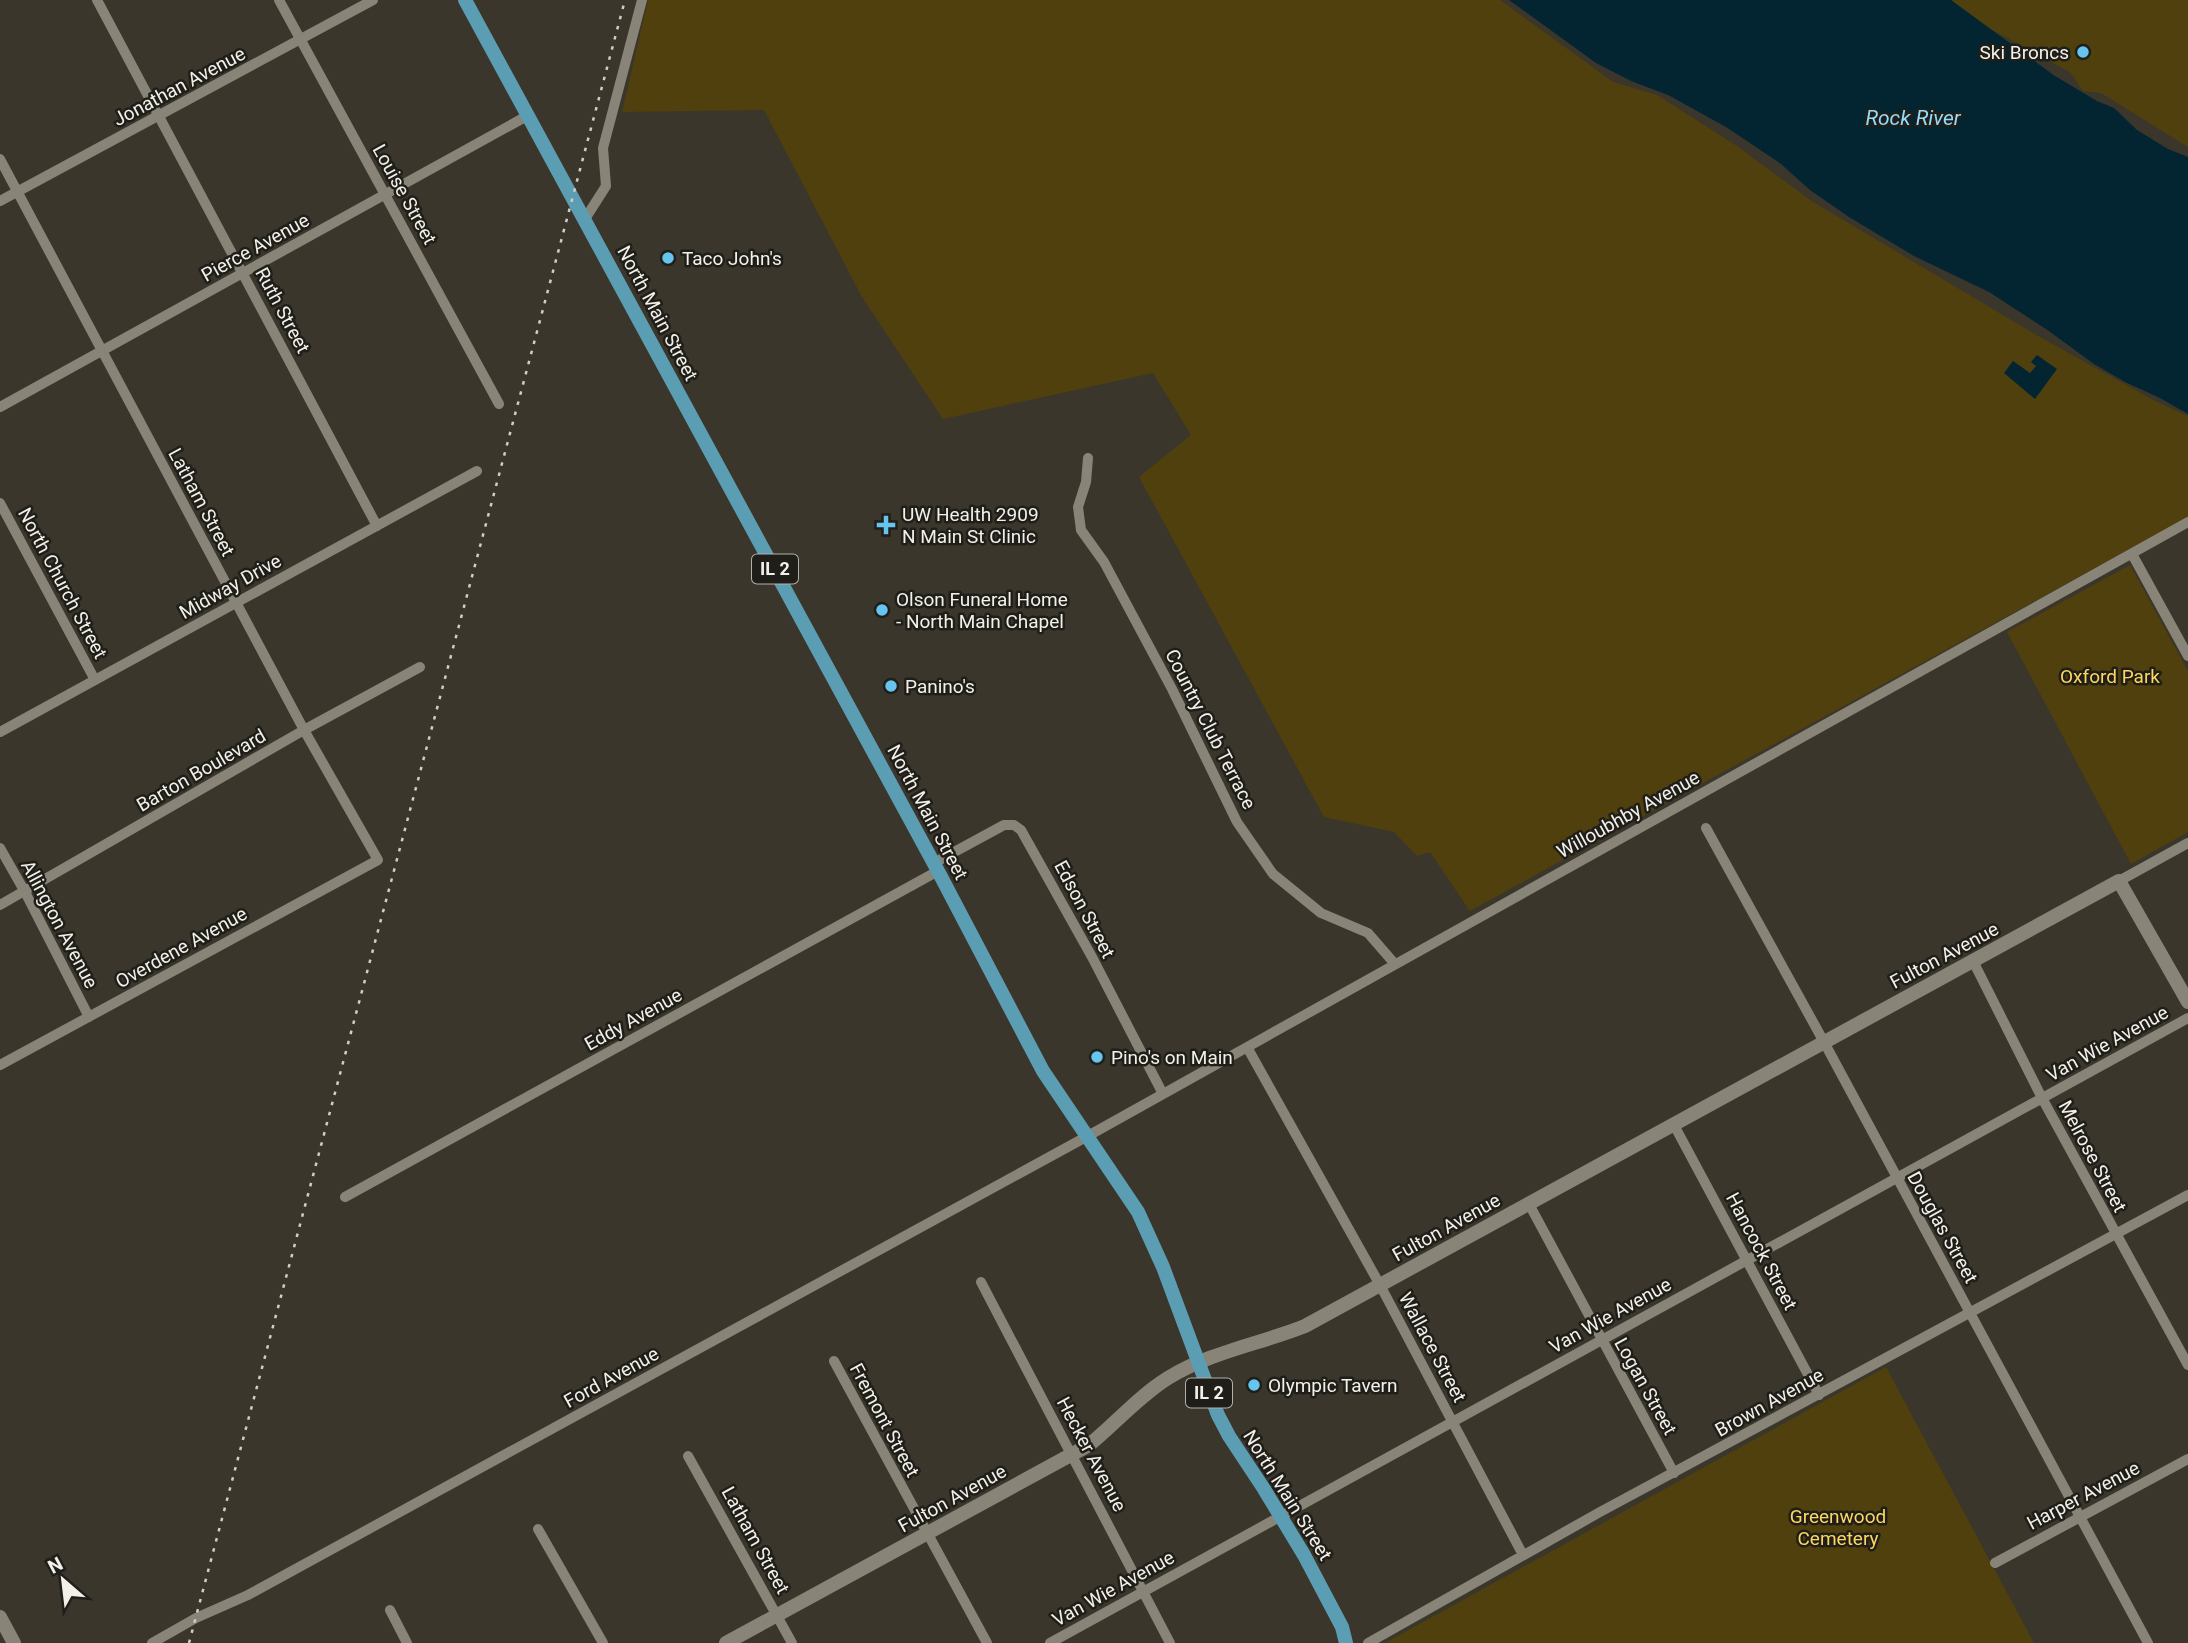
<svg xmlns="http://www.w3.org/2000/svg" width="2188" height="1643" font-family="Roboto,sans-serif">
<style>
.green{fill:#50400e}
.water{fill:#032532}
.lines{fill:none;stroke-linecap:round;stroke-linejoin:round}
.street{stroke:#898478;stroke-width:10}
.secondary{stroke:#898478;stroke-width:14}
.primary{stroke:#5b9db3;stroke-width:14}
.rail{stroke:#d0cec6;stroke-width:2.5;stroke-dasharray:3.5 7;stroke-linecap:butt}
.poi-dot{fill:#66c4ef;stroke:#1f1e19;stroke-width:2.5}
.labels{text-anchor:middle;stroke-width:5;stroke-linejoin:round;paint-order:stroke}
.shield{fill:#1f1e19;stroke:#b3b1ab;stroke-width:2}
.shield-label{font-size:18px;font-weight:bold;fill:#f2f0e9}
.poi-label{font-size:19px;fill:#f2f0e9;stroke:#1f1e19;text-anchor:start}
.street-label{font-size:19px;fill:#f2f0e9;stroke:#1f1e19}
.park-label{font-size:19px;fill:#fdd65d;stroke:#1f1e19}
.water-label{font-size:21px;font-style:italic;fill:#92dbfd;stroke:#1f1e19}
</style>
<rect width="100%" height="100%" fill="#3a362b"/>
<!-- green -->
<path class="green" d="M 648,0 L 1500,0 L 1613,82 L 1657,95 L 1737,146 L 1813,202 L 2040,337 L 2155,401 L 2188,416 L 2188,517 L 1470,911 L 1430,852 L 1417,856 L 1394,832 L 1324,817 L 1139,477 L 1191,435 L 1153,373 L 943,419 L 862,297 L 764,110 L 622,112 Z
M 1937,0 L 2188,0 L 2188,147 L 2101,93 L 2083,91 L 2070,72 Z
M 2130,565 L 2188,671 L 2188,832 L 2131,864 L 2007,632 Z
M 1886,1367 L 2034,1643 L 1385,1643 Z"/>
<!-- water -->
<path class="water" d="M 1509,0 L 1951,0 L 2055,76 L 2097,101 L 2114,108 L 2137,130 L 2168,149 L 2188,157 L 2188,414 L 2160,398 L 2125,382 L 2094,364 L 2046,329 L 1989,292 L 1914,256 L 1849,217 L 1810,190 L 1781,164 L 1726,127 L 1668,95 L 1631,81 L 1596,63 Z
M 2037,355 L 2057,369 L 2035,399 L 2004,373 L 2013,361 L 2030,373 L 2036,366 L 2031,362 Z"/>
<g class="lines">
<!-- street -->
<path class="street" d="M 97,0 L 377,526
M 279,0 L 499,404
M 0,159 L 304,730 L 378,860 L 0,1065
M 0,201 L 373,0
M 585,219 L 606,186 L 603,148 L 642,0
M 0,407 L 527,116
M 1088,458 L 1086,482 L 1078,507 L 1081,530 L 1104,562 L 1172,689 L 1237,822 L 1273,874 L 1321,913 L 1368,933 L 1394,963
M 0,503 L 95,680
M 2132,554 L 2188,656
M 0,732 L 477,471
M 1706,828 L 1824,1042 L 2148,1643
M 0,848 L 25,892 L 89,1017
M 934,863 L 1004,825 L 1014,825 L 1021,830 L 1092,957 L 1163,1094
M 2119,881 L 2188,843
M 0,905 L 304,730 L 420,667
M 1973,961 L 2042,1098 L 2188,1365
M 1247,1047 L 1380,1285 L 1523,1555
M 1674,1125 L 1819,1395
M 345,1197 L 938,871
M 1529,1204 L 1674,1473
M 981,1282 L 1170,1643
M 834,1361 L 987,1643
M 688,1456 L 792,1643
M 538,1529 L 603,1643
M 1995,1563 L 2188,1459
M 390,1610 L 407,1643
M 152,1643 L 196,1618 L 248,1595 L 1086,1137 L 2188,522
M 1050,1643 L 2188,1018
M 1368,1643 L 1600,1512 L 2188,1195"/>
<!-- secondary -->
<path class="secondary" d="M 0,1617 L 14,1643
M 726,1643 L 1089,1445 C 1116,1423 1139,1396 1168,1378 C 1210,1352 1260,1344 1305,1326 L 2119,881 L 2188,1002"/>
<!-- primary -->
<path class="primary" d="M 465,0 L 938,871 L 1043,1071 L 1138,1212 L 1163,1267 L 1218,1415 L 1229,1436 L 1264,1489 L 1304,1555 L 1342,1627 L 1346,1643"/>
<!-- rail -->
<path class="rail" d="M 189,1643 L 625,0"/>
</g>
<!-- markers -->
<g class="poi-dot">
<circle cx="2083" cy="52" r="7"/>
<circle cx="668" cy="258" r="7"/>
<path d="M882.5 514.5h7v7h7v7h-7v7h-7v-7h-7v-7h7z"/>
<circle cx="882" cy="610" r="7"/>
<circle cx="891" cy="686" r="7"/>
<circle cx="1097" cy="1057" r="7"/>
<circle cx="1254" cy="1385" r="7"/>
</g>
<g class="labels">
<!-- shield labels -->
<g class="shield">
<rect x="752" y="554.5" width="46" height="29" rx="5"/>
<rect x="1186" y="1378.5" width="46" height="29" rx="5"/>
</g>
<g class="shield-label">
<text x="775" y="575">IL 2</text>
<text x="1209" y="1399">IL 2</text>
</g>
<!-- poi labels -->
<g class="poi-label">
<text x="2069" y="59" text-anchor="end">Ski Broncs</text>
<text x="682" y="265">Taco John's</text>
<text x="902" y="521">UW Health 2909<tspan x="902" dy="22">N Main St Clinic</tspan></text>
<text x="896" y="606">Olson Funeral Home<tspan x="896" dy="22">- North Main Chapel</tspan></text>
<text x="905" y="693">Panino's</text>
<text x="1111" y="1064">Pino's on Main</text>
<text x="1268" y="1392">Olympic Tavern</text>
</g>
<!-- street labels -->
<g class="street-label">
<text transform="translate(179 86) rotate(-28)" y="7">Jonathan Avenue</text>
<text transform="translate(405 194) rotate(61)" y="7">Louise Street</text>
<text transform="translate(255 247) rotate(-29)" y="7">Pierce Avenue</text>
<text transform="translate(283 310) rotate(62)" y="7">Ruth Street</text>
<text transform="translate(658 313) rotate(62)" y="7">North Main Street</text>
<text transform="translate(202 502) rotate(62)" y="7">Latham Street</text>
<text transform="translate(63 583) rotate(62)" y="7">North Church Street</text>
<text transform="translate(230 586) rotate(-29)" y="7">Midway Drive</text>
<text transform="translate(1211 729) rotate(63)" y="7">Country Club Terrace</text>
<text transform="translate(201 770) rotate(-30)" y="7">Barton Boulevard</text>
<text transform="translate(928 812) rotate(62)" y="7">North Main Street</text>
<text transform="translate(1628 814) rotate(-29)" y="7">Willoubhby Avenue</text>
<text transform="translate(1085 909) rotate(62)" y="7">Edson Street</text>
<text transform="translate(60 924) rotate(62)" y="7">Allington Avenue</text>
<text transform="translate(181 947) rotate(-29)" y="7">Overdene Avenue</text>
<text transform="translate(1944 955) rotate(-28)" y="7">Fulton Avenue</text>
<text transform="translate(633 1019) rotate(-29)" y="7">Eddy Avenue</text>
<text transform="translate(2107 1043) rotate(-29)" y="7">Van Wie Avenue</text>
<text transform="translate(2093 1156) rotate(62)" y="7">Melrose Street</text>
<text transform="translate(1446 1227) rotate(-29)" y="7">Fulton Avenue</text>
<text transform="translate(1943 1227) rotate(61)" y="7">Douglas Street</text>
<text transform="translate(1762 1251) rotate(62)" y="7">Hancock Street</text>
<text transform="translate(1610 1315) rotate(-29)" y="7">Van Wie Avenue</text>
<text transform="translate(1433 1347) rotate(62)" y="7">Wallace Street</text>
<text transform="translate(611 1377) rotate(-29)" y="7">Ford Avenue</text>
<text transform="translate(1646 1386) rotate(61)" y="7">Logan Street</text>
<text transform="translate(1769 1402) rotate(-29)" y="7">Brown Avenue</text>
<text transform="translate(885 1420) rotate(62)" y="7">Fremont Street</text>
<text transform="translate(1092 1454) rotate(62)" y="7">Hecker Avenue</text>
<text transform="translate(1288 1495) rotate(58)" y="7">North Main Street</text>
<text transform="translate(2083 1495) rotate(-28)" y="7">Harper Avenue</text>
<text transform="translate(952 1498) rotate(-29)" y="7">Fulton Avenue</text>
<text transform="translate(756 1540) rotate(61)" y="7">Latham Street</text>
<text transform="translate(1113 1588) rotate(-29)" y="7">Van Wie Avenue</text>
</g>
<!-- park labels -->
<g class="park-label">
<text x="2110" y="683">Oxford Park</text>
<text x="1838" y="1523">Greenwood<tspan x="1838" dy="22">Cemetery</tspan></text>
</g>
<!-- water labels -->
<g class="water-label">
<text x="1913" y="125">Rock River</text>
</g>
</g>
<!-- north arrow -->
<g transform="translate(63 1580) rotate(332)" stroke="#1f1e19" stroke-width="5" paint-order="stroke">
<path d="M0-5L12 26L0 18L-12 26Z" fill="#f2f0e9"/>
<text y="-10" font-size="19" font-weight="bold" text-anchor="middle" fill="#f2f0e9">N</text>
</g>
</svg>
